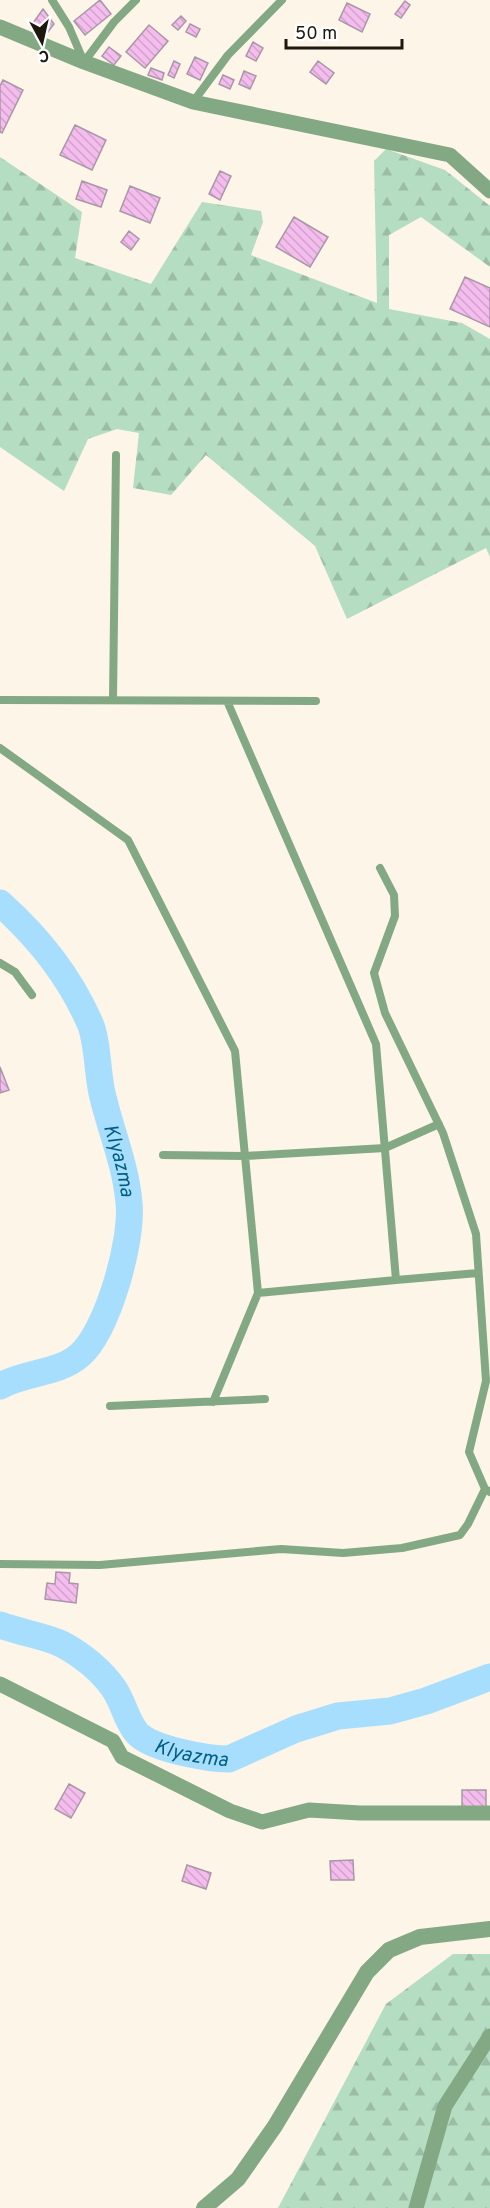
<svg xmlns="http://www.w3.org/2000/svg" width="490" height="2208" font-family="Overpass,sans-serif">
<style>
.forest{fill:url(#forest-firs)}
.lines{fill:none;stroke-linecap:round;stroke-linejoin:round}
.river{stroke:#a7defd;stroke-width:27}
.building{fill:url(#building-back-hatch);stroke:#a996a7;stroke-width:1.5}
.service{stroke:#83a884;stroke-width:8}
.minor{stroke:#83a884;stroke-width:15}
.tertiary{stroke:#83a884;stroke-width:16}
.labels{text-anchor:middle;stroke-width:4.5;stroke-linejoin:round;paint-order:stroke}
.water-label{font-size:20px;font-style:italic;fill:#005e82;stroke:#fff}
</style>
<defs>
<pattern id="forest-firs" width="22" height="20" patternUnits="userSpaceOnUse" patternTransform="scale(1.5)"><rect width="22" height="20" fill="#b5ddc1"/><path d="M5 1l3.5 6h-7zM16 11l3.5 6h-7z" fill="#9bbda5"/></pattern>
<pattern id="building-back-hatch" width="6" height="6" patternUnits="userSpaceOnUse" patternTransform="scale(1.5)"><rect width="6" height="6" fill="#f4bdee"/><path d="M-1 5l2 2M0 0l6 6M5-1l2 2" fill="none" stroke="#d1a2cb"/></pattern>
</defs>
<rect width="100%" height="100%" fill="#fdf5e7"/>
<!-- forest -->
<path class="forest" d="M 386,149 L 445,170 L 490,206 L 490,267 L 421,217 L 389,235 L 389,309 L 462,323 L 490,339 L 490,557 L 486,548 L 347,619 L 315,546 L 206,455 L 171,495 L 133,488 L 139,433 L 117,429 L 88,439 L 64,491 L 0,447 L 0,157 L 82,212 L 75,258 L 151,284 L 202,202 L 261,211 L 263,222 L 251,255 L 377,303 L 374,161 Z
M 453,1954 L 490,1954 L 490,2208 L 278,2208 L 386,2004 Z"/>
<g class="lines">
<!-- river -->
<g class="river">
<path id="s1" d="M 0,903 C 37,936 69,976 89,1021 C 98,1039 97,1072 102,1093 C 110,1129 126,1165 129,1203 C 133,1240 108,1330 80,1355 C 59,1374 24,1372 0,1386"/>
<path id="s2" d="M 0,1625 C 19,1632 39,1635 57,1642 C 71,1648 88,1660 99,1671 C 105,1677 112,1685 116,1692 C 124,1705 127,1722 137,1733 C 151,1749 208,1759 229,1759 L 296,1729 L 338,1716 L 390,1711 L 426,1701 L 490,1677"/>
</g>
</g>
<!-- building -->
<path class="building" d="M 100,0 L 111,14 L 85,35 L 74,21 Z
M 405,1 L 410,5 L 401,18 L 395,14 Z
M 347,3 L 370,14 L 362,32 L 339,20 Z
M 43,9 L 54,24 L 47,33 L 31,26 Z
M 181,16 L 186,21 L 178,30 L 172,25 Z
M 190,24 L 200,29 L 196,37 L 186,32 Z
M 149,25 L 168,41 L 145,68 L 126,52 Z
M 253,42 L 263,48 L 256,61 L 246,56 Z
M 109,47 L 121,56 L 114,65 L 102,56 Z
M 195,57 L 208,63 L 200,80 L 187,74 Z
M 174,61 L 180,64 L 174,78 L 168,75 Z
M 318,61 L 334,73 L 326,84 L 310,72 Z
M 151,68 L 164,73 L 162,80 L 148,75 Z
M 244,71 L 256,76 L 250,89 L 239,84 Z
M 223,75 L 234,80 L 230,89 L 219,84 Z
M 3,80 L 23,90 L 2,133 L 0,132 L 0,86 Z
M 75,125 L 106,140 L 92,170 L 60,155 Z
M 220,171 L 231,176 L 220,200 L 209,194 Z
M 82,181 L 107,190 L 101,207 L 76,199 Z
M 130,186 L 160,198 L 150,223 L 120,211 Z
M 294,217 L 328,237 L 310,267 L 276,247 Z
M 129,231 L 139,239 L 131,250 L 121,242 Z
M 465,277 L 490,288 L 490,327 L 450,309 Z
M 0,1067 L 9,1090 L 0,1093 Z
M 56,1572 L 70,1573 L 69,1583 L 78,1584 L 76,1603 L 45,1599 L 47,1583 L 55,1584 Z
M 69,1784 L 85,1793 L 71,1818 L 55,1809 Z
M 462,1790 L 486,1790 L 486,1808 L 462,1808 Z
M 353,1860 L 354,1880 L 331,1880 L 330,1861 Z
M 187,1865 L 211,1873 L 206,1889 L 182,1881 Z"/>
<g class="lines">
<!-- service -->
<path class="service" d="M 52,0 L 69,27 L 84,62 L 114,22 L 136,0
M 193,102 L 228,55 L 282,0
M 0,700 L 316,701
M 113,700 L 116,455
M 227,701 L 376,1044 L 396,1280 L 258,1293
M 0,748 L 128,840 L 235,1051 L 258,1293 L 213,1402
M 380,868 L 394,895 L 395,916 L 374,973 L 385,1013 L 443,1133 L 476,1234 L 486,1381 L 469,1452 L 485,1489 L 490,1492
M 0,963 L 15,972 L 32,995
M 163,1155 L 245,1156 L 385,1148 L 439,1124
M 396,1280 L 478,1273
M 110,1406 L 265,1399
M 0,1564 L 100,1565 L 281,1549 L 343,1553 L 402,1548 L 460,1535 L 468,1524 L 485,1489"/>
<!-- minor -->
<path class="minor" d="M 0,27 L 84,62 L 193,102 L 450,155 L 490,191
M 0,1684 L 113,1741 L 122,1757 L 230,1811 L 262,1822 L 309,1810 L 360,1813 L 490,1813
M 416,2208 L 445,2106 L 490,2036"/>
<!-- tertiary -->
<path class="tertiary" d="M 204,2208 L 238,2179 L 275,2126 L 367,1972 L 389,1950 L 420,1937 L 490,1929"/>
</g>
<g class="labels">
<!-- water labels -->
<g class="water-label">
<text dy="7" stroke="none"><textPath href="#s1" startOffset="292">Klyazma</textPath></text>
<text dy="7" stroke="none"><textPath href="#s2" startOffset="243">Klyazma</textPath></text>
</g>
</g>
<!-- north arrow -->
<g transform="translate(42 42) rotate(172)" stroke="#ffffff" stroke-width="4.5" paint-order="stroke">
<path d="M0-4.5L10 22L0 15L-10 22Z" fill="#1c170f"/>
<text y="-9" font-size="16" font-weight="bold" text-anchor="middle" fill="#1c170f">С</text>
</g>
<!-- scale -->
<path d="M286 39v9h116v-9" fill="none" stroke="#1c170f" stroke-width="3"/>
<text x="295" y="39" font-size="18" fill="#1c170f" stroke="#ffffff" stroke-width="4.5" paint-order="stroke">50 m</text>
</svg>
